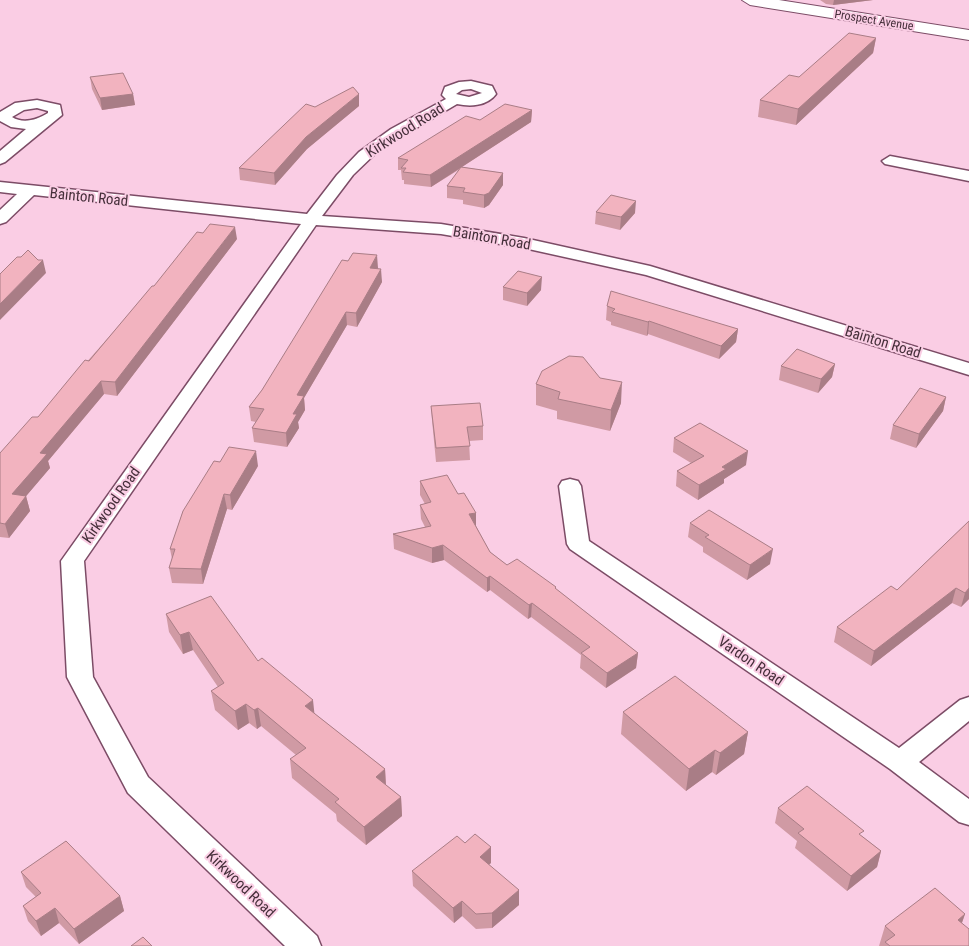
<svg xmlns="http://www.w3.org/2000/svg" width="969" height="946" font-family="'Roboto Condensed',sans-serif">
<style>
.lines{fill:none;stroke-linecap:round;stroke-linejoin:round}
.street-casing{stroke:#7c4c66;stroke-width:3}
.secondary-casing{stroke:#7c4c66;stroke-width:2}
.street{fill:#fff;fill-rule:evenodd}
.secondary{fill:#fff;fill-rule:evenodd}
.wall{fill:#d09aa4}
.shaded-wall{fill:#a97d86}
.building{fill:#f2b3bf;stroke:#a97d86}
.labels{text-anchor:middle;stroke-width:4;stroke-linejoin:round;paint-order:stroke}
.far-street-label{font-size:12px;fill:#452f3a;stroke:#facde4}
.street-label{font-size:15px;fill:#452f3a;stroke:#facde4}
</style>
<rect width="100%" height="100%" fill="#facde4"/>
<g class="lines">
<!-- street casing -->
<g class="street-casing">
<path id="street" d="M 471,81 L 492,86 L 496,94 C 487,106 471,107 457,104 L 379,150 L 353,175 L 322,216 L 441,224 L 524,238 L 650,266 L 969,363 L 969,375 L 646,275 L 524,248 L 441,234 L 316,225 L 84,561 L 93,677 L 148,777 L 317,936 L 321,946 L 285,946 L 128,793 L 67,677 L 61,561 L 301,224 L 34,195 L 6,222 L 0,224 L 0,210 L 17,194 L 0,192 L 0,182 L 307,214 L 337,175 L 359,152 L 391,129 L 446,99 L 442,95 L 445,87 L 459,82 ZM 471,89 L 482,93 L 469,97 L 456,94 L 462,90 Z
M 37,100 L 60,105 L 62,115 L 5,162 L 0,164 L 0,151 L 26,129 L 11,127 L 0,121 L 0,112 L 15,103 ZM 37,108 L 48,111 L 48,113 C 37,120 23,124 12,117 L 24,110 Z
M 890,156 L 969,171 L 969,181 L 885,164 L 882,161 Z
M 570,479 L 578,481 L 581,486 L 589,541 L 899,748 L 960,700 L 969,697 L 969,721 L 919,762 L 969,799 L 969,825 L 959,822 L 890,769 L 570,549 L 567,544 L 559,486 L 562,481 Z"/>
</g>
<!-- secondary casing -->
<g class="secondary-casing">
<path id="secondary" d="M 742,0 L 779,0 L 969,30 L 969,40 L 750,5 Z"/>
</g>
<!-- street -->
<use href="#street" class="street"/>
<!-- secondary -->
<use href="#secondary" class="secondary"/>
</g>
<!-- wall -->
<path class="wall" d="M 820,0 L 873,0 L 833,5 L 826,4 Z
M 876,38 L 873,53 L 796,125 L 758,117 L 760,100 L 799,77 Z
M 90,77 L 133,94 L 135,105 L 102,110 L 92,89 Z
M 359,106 L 307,149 L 275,185 L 240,180 L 239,168 L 315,107 Z
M 532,110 L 531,122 L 462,167 L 503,173 L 503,185 L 489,205 L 484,208 L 463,204 L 463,200 L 447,198 L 447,186 L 460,169 L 431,187 L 404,184 L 404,180 L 402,180 L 401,170 L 398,170 L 398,158 L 480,120 Z
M 596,212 L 635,213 L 620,230 L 595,224 Z
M 237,239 L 117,396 L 104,394 L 48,461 L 50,468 L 26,496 L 30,511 L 9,538 L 0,537 L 0,453 L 38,417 L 154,286 Z
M 348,261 L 378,268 L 382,282 L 357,327 L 347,325 L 304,398 L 305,410 L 298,422 L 299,428 L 287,447 L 254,442 L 252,428 L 256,422 L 251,421 L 249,407 L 262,390 Z
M 503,287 L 541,290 L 527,306 L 503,300 Z
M 607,306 L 738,329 L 736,342 L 719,359 L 648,334 L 647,336 L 611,325 L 611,322 L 606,320 Z
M 835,364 L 832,377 L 818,393 L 779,380 L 781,366 Z
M 536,384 L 621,403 L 610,431 L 557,419 L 557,411 L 536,405 Z
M 946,397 L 943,411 L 916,448 L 890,439 L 893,425 Z
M 431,406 L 483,426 L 483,440 L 469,441 L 470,460 L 436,462 L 432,420 Z
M 674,438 L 746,465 L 724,479 L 724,483 L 698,500 L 676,486 L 677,471 L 691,463 L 673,452 Z
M 258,466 L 232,510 L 227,509 L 203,584 L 172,583 L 169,568 L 172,559 L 170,549 L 183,511 Z
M 420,481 L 458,494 L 476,513 L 476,526 L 490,552 L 507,565 L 556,587 L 556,589 L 638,653 L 636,668 L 606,688 L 580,668 L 581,655 L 531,617 L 528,619 L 490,590 L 487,592 L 444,560 L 432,563 L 394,549 L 393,534 L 425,527 L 421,519 L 420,505 L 425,504 L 420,495 Z
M 969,521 L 969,599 L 961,607 L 952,603 L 871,666 L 834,642 L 837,627 L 897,590 Z
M 690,523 L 770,564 L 747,580 L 703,552 L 703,547 L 688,537 Z
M 166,614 L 258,661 L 315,714 L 385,769 L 386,785 L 401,797 L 402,816 L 366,845 L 337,821 L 336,814 L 292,778 L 290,759 L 296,755 L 261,726 L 257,729 L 249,723 L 238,730 L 215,710 L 211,691 L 218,687 L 193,650 L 183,654 L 169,632 Z
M 623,712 L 748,732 L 744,754 L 716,775 L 712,772 L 686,791 L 621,734 Z
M 778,808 L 862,836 L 881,851 L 877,867 L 847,891 L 795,848 L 797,841 L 775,823 Z
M 465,843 L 491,847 L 491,863 L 489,864 L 519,905 L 492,928 L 476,929 L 462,916 L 454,923 L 413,886 L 412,871 Z
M 21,872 L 120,896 L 124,911 L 79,944 L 59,923 L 41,936 L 28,921 L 23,906 L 36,897 L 26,887 Z
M 965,914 L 962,923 L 969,946 L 879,946 L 885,926 Z"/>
<!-- shaded-wall -->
<path class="shaded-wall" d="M 834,0 L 873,0 L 833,5 Z
M 876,38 L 873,53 L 796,125 L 798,109 Z
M 133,94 L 135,105 L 102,110 L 100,98 Z
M 359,94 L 359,106 L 307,149 L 275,185 L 274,173 L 306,137 Z
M 532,110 L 531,122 L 431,187 L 430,175 Z
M 503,173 L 503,185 L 489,205 L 484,208 L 484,195 Z
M 636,201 L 635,213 L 620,230 L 621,217 Z
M 235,227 L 237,239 L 117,396 L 115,382 Z
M 377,255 L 378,268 L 371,281 L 370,268 Z
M 43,260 L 46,273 L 0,320 L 0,304 Z
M 381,269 L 382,282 L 357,327 L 356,313 Z
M 542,277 L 541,290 L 527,306 L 527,293 Z
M 346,312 L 347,325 L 304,398 L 305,410 L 298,422 L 299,428 L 287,447 L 286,433 L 293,414 L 297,395 Z
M 649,321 L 648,334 L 647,336 L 648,322 Z
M 738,329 L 736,342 L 719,359 L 721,346 Z
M 835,364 L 832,377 L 818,393 L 821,379 Z
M 101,381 L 104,394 L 48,461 L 50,468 L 16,508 L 12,494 L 40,453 Z
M 622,382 L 621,403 L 610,431 L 611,410 Z
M 946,397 L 943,411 L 916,448 L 919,434 Z
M 256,451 L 258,466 L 232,510 L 230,495 Z
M 748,451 L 746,465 L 724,479 L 724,483 L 698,500 L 699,485 L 722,467 Z
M 224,494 L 227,509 L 203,584 L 201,569 Z
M 26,496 L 30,511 L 9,538 L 5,524 Z
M 476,513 L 476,527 L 469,514 Z
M 443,545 L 444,560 L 432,563 L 432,548 Z
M 773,549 L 770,564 L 747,580 L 750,565 Z
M 490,576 L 490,590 L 487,592 L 487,578 Z
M 956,588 L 952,603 L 871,666 L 874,651 Z
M 969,588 L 969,599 L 961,607 L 965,593 Z
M 532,603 L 531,617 L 528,619 L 529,605 Z
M 189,632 L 193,650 L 183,654 L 180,635 Z
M 638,653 L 636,668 L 606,688 L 607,673 Z
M 313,700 L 315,719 L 305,706 Z
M 246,704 L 249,723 L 238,730 L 235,711 Z
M 258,708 L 261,726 L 257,729 L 254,710 Z
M 748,732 L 744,754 L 716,775 L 720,753 Z
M 715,750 L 712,772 L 686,791 L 689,769 Z
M 385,769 L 386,788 L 376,777 Z
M 401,797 L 402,816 L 366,845 L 364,827 Z
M 491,847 L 491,863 L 480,872 L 480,857 Z
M 881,851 L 877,867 L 847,891 L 851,876 Z
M 519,890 L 519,905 L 492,928 L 492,913 Z
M 120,896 L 124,911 L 79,944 L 74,929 Z
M 462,901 L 462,916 L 454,923 L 453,908 Z
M 55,908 L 59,923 L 41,936 L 36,921 Z
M 965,914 L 957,936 L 958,920 Z"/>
<!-- building -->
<path class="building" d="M 849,33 L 876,38 L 798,109 L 760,100 L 789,75 L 799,77 Z
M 123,73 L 133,94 L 100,98 L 90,77 Z
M 353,87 L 359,94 L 306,137 L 274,173 L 239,168 L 306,104 L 315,107 Z
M 505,104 L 532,110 L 430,175 L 403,172 L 406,168 L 401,168 L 408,160 L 398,158 L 466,116 L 480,120 Z
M 461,167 L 503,173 L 489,193 L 484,195 L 463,192 L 465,188 L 447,186 Z
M 611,195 L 636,201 L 621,217 L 596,212 Z
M 210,224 L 235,227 L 115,382 L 101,381 L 40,453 L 47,454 L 12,494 L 26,496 L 5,524 L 0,523 L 0,453 L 32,417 L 38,417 L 85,360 L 89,361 L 152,286 L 154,286 L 197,232 L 203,233 Z
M 28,250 L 38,260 L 43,260 L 0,304 L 0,274 L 17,257 L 21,257 Z
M 353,253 L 377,255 L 370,268 L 381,269 L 356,313 L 346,312 L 297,395 L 304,396 L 293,414 L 297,414 L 286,433 L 252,428 L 264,409 L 249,407 L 262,390 L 342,260 L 348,261 Z
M 518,271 L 542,277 L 527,293 L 503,287 Z
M 611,291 L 738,329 L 721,346 L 649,321 L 648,322 L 612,312 L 615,309 L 607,306 Z
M 797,349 L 835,364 L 821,379 L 781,366 Z
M 569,356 L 583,357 L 600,378 L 622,382 L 611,410 L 558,399 L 560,392 L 536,384 L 542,371 Z
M 920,388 L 946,397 L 919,434 L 893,425 Z
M 480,403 L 483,426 L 467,427 L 470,446 L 436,448 L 431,406 Z
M 700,423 L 748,451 L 722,467 L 726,469 L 699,485 L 677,471 L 704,456 L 674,438 Z
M 229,447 L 256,451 L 230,495 L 224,494 L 201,569 L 169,568 L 175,549 L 170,549 L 183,511 L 214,461 L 220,462 Z
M 447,475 L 458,494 L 464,493 L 476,513 L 469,514 L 490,552 L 507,565 L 517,559 L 556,587 L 555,588 L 638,653 L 607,673 L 581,653 L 590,647 L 532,603 L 529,605 L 490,576 L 487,578 L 443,545 L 432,548 L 393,534 L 431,526 L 420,505 L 431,502 L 420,481 Z
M 709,510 L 773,549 L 750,565 L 705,537 L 709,535 L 690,523 Z
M 969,521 L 969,588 L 965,593 L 956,588 L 874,651 L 837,627 L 891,586 L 897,590 Z
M 211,596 L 258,661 L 262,658 L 313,700 L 305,706 L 385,769 L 376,777 L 401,797 L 364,827 L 335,802 L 339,799 L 290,759 L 306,748 L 258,708 L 254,710 L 246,704 L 235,711 L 211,691 L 224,683 L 189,632 L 180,635 L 166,614 Z
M 675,676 L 748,732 L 720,753 L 715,750 L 689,769 L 623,712 Z
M 807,786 L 864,831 L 859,834 L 881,851 L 851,876 L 798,833 L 804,829 L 778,808 Z
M 475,834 L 491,847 L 480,857 L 519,890 L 492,913 L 476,914 L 462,901 L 453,908 L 412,871 L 457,836 L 465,843 Z
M 66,841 L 120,896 L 74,929 L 55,908 L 36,921 L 23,906 L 41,893 L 21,872 Z
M 935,888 L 965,914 L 958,920 L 969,929 L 969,946 L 890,946 L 885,942 L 895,935 L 885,926 Z
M 143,937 L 152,946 L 131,946 Z"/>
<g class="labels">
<!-- far-street labels -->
<g class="far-street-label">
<text transform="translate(874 20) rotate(9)" y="4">Prospect Avenue</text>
</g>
<!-- street labels -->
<g class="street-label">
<text transform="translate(405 130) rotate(-32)" y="5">Kirkwood Road</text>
<text transform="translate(89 197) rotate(6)" y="5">Bainton Road</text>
<text transform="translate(492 238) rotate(10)" y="5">Bainton Road</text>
<text transform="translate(883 342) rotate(17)" y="5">Bainton Road</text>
<text transform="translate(111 505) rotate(-55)" y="5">Kirkwood Road</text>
<text transform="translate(751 661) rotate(34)" y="5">Vardon Road</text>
<text transform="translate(241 884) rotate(44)" y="5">Kirkwood Road</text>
</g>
</g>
</svg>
